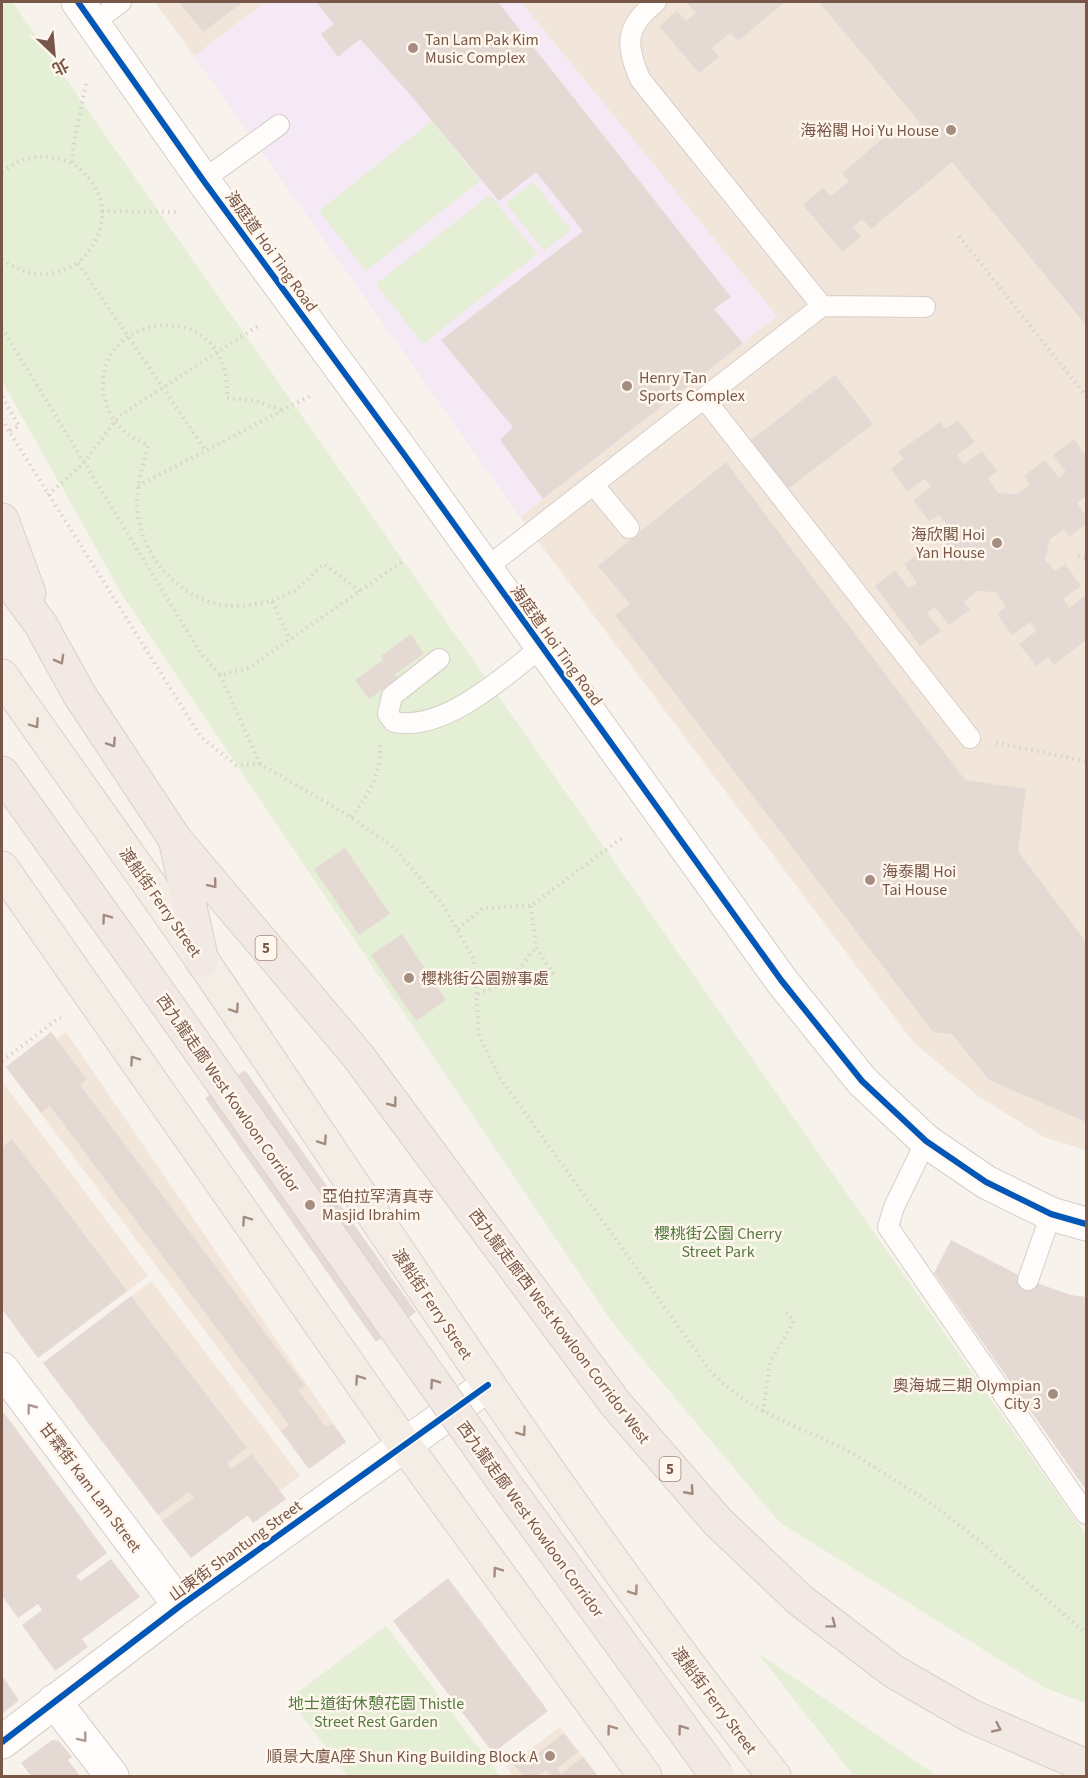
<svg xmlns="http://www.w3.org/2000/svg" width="1088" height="1778" font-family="'Source Sans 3','Noto Sans TC',sans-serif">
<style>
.residential{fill:#f2e5d9}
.education{fill:#f4e9f4}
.green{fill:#e5efd5}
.building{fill:#e5dad3}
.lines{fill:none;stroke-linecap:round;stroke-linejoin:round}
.lane-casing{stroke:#d7cec8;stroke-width:22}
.street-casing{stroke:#d7cec8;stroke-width:35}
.secondary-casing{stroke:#d8cec7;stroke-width:35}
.primary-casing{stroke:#dacfc9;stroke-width:35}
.highway-casing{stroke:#dacfc9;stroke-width:35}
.path{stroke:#dbd1cd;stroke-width:4;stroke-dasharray:1.5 4.5;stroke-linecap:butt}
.lane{stroke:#fefdfc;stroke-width:20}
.street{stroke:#fefdfc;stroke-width:33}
.secondary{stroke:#fefdfc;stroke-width:33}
.primary{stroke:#f3ede5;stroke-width:33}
.highway{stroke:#f2e8e4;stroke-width:33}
.highway-bridge-casing{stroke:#dacfc9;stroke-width:35;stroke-linecap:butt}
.highway-bridge{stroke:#f2e8e4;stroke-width:33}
.cycleway-casing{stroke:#fff7ee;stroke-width:10}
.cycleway{stroke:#0057b8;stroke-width:6}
.oneway{stroke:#a38a7f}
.oneway2{stroke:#a48c7f}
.oneway3{stroke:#ae9990}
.poi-dot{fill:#a58d81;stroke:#fff7ee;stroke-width:2}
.labels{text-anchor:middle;stroke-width:5;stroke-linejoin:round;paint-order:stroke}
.shield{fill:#fff7ee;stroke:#a1877a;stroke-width:1.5}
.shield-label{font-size:15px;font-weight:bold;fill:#795748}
.poi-label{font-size:16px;fill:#795748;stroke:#fff7ee;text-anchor:start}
.street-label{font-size:16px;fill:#795748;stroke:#fff7ee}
.park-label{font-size:16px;fill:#527a3d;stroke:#fff7ee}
</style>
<rect width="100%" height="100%" fill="#f8f2ec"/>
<!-- residential -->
<path class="residential" d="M 155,2 L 265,2 L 194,56 Z
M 521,2 L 1086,2 L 1086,1150 L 1044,1137 L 978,1096 L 914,1043 L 520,517 L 777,316 Z
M 51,1032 L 57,1039 L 66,1032 L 346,1442 L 309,1469 L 6,1067 Z
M 2,1081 L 148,1276 L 38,1358 L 2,1309 Z
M 151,1281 L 300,1476 L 280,1491 L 286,1499 L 253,1523 L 247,1516 L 191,1558 L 43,1363 Z
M 560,1727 L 598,1776 L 513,1776 L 506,1767 Z"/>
<!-- education -->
<path class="education" d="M 265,2 L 521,2 L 777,316 L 520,517 L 194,56 Z"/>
<!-- green -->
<path class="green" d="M 2,2 L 12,2 L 1086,1535 L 1086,1703 L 1045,1688 L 779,1522 L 614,1325 L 123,596 L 2,381 Z
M 432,121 L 480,181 L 366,271 L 319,211 Z
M 533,182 L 571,230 L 544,251 L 506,203 Z
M 490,195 L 537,254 L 423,344 L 376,284 Z
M 386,1626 L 500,1776 L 348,1776 L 289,1699 Z
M 758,1653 L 937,1776 L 854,1776 Z"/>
<!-- building -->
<path class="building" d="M 179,2 L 243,2 L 203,32 Z
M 316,2 L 498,2 L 731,297 L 714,309 L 743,343 L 543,499 L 500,440 L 513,427 L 441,340 L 583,231 L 536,172 L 499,201 L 407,91 L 360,39 L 338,57 L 321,34 L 334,24 Z
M 689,2 L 785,2 L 738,41 L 730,33 L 712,48 L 719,57 L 699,73 L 659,26 L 677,11 L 686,21 L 696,13 L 687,3 Z
M 819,2 L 1086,2 L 1086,325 L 952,162 L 871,229 L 862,219 L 853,227 L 861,236 L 843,252 L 803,205 L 823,188 L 831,196 L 849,181 L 842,173 L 899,125 L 907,135 L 921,124 Z
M 835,375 L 873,424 L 788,489 L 751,440 Z
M 958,420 L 975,442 L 957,455 L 964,464 L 982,451 L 997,471 L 988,479 L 998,493 L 1016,494 L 1030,485 L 1024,476 L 1045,460 L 1059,478 L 1066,472 L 1053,455 L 1074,439 L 1086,456 L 1086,496 L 1077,503 L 1086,516 L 1086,524 L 1069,537 L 1064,529 L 1050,539 L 1045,560 L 1055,571 L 1065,564 L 1081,586 L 1063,599 L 1069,608 L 1086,595 L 1086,640 L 1054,665 L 1048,657 L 1036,666 L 1019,644 L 1036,631 L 1030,622 L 1012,635 L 997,614 L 1006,607 L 996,592 L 977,591 L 964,602 L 970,610 L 949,625 L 935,607 L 927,613 L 941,631 L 920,646 L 875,586 L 895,570 L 909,588 L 917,583 L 904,564 L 925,549 L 930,557 L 944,547 L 948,526 L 939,515 L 929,521 L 913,500 L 931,487 L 925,479 L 907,491 L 891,469 L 904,459 L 898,452 L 940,422 L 946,429 Z
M 726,462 L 965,780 L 1026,789 L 1018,851 L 1086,942 L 1086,1122 L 989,1080 L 952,1034 L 933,1032 L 615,615 L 630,604 L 598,566 Z
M 411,634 L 424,654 L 395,674 L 398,679 L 369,699 L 355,680 L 383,660 L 381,656 Z
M 345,848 L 390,914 L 359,935 L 314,869 Z
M 402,934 L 446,1000 L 416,1021 L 371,955 Z
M 51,1032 L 87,1079 L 80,1085 L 305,1386 L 298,1390 L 326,1427 L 333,1424 L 346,1442 L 309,1469 L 281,1431 L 289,1425 L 50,1106 L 41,1113 L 6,1067 Z
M 245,1070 L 416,1312 L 376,1342 L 205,1098 Z
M 12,1139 L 127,1291 L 38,1358 L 2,1309 L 2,1147 Z
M 951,1240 L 1028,1280 L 1071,1295 L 1086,1297 L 1086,1490 L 934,1273 Z
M 131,1296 L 247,1448 L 227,1463 L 231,1469 L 252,1454 L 286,1499 L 253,1523 L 248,1515 L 191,1558 L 162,1521 L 194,1498 L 189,1492 L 158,1515 L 43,1363 Z
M 2,1410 L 107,1553 L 76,1576 L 81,1581 L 111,1559 L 140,1597 L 82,1639 L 88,1647 L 55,1671 L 22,1625 L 42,1610 L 38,1604 L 18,1618 L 2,1596 Z
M 448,1578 L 548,1711 L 493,1753 L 393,1621 Z
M 2,1676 L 19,1700 L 2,1714 Z
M 564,1733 L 578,1752 L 557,1768 L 561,1774 L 583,1757 L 598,1776 L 551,1776 L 546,1770 L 537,1776 L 523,1776 L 514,1765 L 534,1750 L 537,1754 Z
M 52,1740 L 59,1741 L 72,1757 L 68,1760 L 80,1776 L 31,1776 L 21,1763 Z"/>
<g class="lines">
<!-- lane casing -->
<g class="lane-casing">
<path id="lane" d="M 93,23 L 121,2
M 203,180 L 279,125
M 822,306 L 925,307
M 704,398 L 970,738
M 594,485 L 629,528
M 486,568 L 822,306 L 640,79 C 625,44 625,27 656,2
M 439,659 L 392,696 L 388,714 L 394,722 C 445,732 504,676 542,647
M 926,1141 L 894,1207 L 888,1227 L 1086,1514
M 1028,1280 L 1051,1214"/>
</g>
<!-- street casing -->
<g class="street-casing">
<path id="street" d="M 78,2 L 203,180 L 406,457 L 781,980 L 862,1081 L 926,1141 L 986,1182 L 1051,1214 L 1086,1224
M 2,1369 L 180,1606
M 54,1701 L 112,1776"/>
</g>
<!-- secondary casing -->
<g class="secondary-casing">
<path id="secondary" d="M 2,1742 L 180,1606 L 488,1385"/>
</g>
<!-- primary casing -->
<g class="primary-casing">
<path id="primary" d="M 2,676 C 69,772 138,867 204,963 C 390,1237 569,1516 774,1776
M 2,868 L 404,1444 L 645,1776"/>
</g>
<!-- highway casing -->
<g class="highway-casing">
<path id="highway" d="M 2,520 L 29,593
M 2,572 L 41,625 L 79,694 L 175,839 L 358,1056 L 615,1403 L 718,1522 L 800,1600 L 893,1671 L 971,1716 L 1086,1766
M 2,773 L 140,966
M 176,843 L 202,961"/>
</g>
<!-- path -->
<path class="path" d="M 86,84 L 73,147 L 73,164 C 111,191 111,232 78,263 L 206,451
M 2,172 C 24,155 47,152 73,164
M 102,211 L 177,212
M 959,236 L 1086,396
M 2,259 C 26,278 52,278 78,263
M 2,328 L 200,652 L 220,675 L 249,668 L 403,561
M 2,397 L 19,426 L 9,431 L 201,737 L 236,765 L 260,764 L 351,817 L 394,848 L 443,905 L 474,960 L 479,1036 L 500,1078 L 711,1372 C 753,1414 793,1423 844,1449 C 870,1463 896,1481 921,1497 C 980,1537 1032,1588 1086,1633
M 281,410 L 257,401 L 227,398 C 233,290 84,312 105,400 C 111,423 127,437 148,445 C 143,466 136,487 137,508 C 141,554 173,592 217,604 C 235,608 254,605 272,601 L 290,639
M 2,419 L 9,431
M 138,486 L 310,396
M 48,495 L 83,464 L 119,416 L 258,326
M 1078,556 L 1086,558
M 272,601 L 296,590 L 324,564 L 360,591
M 220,675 L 260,764
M 996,743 L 1086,761
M 351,817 C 369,794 381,775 380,745
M 531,906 L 536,947 L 555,977
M 458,929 L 483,908 L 531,906 L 623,837
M 478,994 L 511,980 L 536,947
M 2,1061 L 59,1018 L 64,1019
M 763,1412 L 770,1362 L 794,1321 L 784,1309"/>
<!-- lane -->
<use href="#lane" class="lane"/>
<!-- street -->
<use href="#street" class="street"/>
<!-- secondary -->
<use href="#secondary" class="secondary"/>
<!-- primary -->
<use href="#primary" class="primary"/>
<!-- highway -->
<use href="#highway" class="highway"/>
<!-- highway-bridge casing -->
<g class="highway-bridge-casing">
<path id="highway-bridge" d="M 140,966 L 508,1488 L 717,1776"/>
</g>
<!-- highway-bridge -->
<use href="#highway-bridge" class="highway-bridge"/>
<!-- cycleway casing -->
<g class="cycleway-casing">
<path id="cycleway" d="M 78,2 L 203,180 L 406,457 L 781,980 L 862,1081 L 926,1141 L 986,1182 L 1051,1214 L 1086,1224
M 2,1742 L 180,1606 L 488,1385"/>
</g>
<!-- cycleway -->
<use href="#cycleway" class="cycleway"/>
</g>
<!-- one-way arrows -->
<defs><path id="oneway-chevron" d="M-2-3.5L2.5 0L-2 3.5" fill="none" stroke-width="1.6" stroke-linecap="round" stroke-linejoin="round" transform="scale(1.5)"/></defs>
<g class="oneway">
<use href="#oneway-chevron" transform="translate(60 660) rotate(61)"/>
<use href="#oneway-chevron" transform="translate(112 743) rotate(57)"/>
<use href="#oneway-chevron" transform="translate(213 884) rotate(50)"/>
<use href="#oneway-chevron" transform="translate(106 918) rotate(-126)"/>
<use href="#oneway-chevron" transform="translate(393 1103) rotate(53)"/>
<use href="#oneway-chevron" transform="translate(434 1383) rotate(-125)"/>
<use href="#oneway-chevron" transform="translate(690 1491) rotate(48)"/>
<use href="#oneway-chevron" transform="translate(832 1624) rotate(37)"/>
<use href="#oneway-chevron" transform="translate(997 1728) rotate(25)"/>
<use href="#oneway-chevron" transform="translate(682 1729) rotate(-126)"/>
</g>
<g class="oneway2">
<use href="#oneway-chevron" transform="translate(35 724) rotate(55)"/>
<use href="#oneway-chevron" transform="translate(235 1009) rotate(56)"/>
<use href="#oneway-chevron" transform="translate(134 1060) rotate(-125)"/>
<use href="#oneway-chevron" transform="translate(323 1141) rotate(56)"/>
<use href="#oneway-chevron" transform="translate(246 1220) rotate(-125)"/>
<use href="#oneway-chevron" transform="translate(359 1379) rotate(-125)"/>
<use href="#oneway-chevron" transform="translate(522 1432) rotate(54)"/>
<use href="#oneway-chevron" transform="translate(497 1571) rotate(-126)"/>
<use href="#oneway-chevron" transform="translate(634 1591) rotate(55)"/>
<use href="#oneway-chevron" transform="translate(611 1729) rotate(-126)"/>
</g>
<g class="oneway3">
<use href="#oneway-chevron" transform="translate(31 1408) rotate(-127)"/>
<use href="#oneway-chevron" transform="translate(83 1738) rotate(52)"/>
</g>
<!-- markers -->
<g class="poi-dot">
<circle cx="413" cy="48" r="6"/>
<circle cx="951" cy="130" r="6"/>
<circle cx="627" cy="386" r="6"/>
<circle cx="997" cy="543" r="6"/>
<circle cx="870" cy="880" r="6"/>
<circle cx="409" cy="978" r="6"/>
<circle cx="310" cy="1205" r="6"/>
<circle cx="1053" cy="1394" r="6"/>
<circle cx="550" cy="1756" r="6"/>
</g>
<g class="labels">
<!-- shield labels -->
<g class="shield">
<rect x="255.5" y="936" width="21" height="24" rx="4.5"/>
<rect x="659.5" y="1457" width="21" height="24" rx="4.5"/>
</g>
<g class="shield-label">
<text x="266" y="953">5</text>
<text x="670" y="1474">5</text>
</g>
<!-- poi labels -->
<g class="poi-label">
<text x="425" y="45">Tan Lam Pak Kim<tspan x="425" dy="18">Music Complex</tspan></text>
<text x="939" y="136" text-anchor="end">海裕閣 Hoi Yu House</text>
<text x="639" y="383">Henry Tan<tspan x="639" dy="18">Sports Complex</tspan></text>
<text x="985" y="540" text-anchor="end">海欣閣 Hoi<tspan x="985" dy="18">Yan House</tspan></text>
<text x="882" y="877">海泰閣 Hoi<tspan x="882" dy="18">Tai House</tspan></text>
<text x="421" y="984">櫻桃街公園辦事處</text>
<text x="322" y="1202">亞伯拉罕清真寺<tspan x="322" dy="18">Masjid Ibrahim</tspan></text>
<text x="1041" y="1391" text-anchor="end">奧海城三期 Olympian<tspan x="1041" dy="18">City 3</tspan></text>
<text x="538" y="1762" text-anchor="end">順景大廈A座 Shun King Building Block A</text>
</g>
<!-- street labels -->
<g class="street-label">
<text transform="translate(272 251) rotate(54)" y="6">海庭道 Hoi Ting Road</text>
<text transform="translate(557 645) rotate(54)" y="6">海庭道 Hoi Ting Road</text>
<text transform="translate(161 902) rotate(55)" y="6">渡船街 Ferry Street</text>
<text transform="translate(229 1093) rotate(55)" y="6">西九龍走廊 West Kowloon Corridor</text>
<text transform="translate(433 1304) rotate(56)" y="6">渡船街 Ferry Street</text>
<text transform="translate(560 1326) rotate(53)" y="6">西九龍走廊西 West Kowloon Corridor West</text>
<text transform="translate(91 1487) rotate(53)" y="6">甘霖街 Kam Lam Street</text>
<text transform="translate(531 1519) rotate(54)" y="6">西九龍走廊 West Kowloon Corridor</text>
<text transform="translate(235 1550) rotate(-36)" y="6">山東街 Shantung Street</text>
<text transform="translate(715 1700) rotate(53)" y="6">渡船街 Ferry Street</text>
</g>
<!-- park labels -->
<g class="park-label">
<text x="718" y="1239">櫻桃街公園 Cherry<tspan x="718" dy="18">Street Park</tspan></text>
<text x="376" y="1709">地士道街休憩花園 Thistle<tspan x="376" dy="18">Street Rest Garden</tspan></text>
</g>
</g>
<!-- border -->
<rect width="1088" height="1778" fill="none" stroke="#795748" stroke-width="6"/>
<!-- north arrow -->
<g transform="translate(54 54) rotate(154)" stroke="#fff7ee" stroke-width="4.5" paint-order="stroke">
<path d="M0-4.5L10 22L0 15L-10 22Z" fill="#795748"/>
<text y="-9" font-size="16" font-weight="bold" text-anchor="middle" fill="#795748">北</text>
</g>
</svg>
